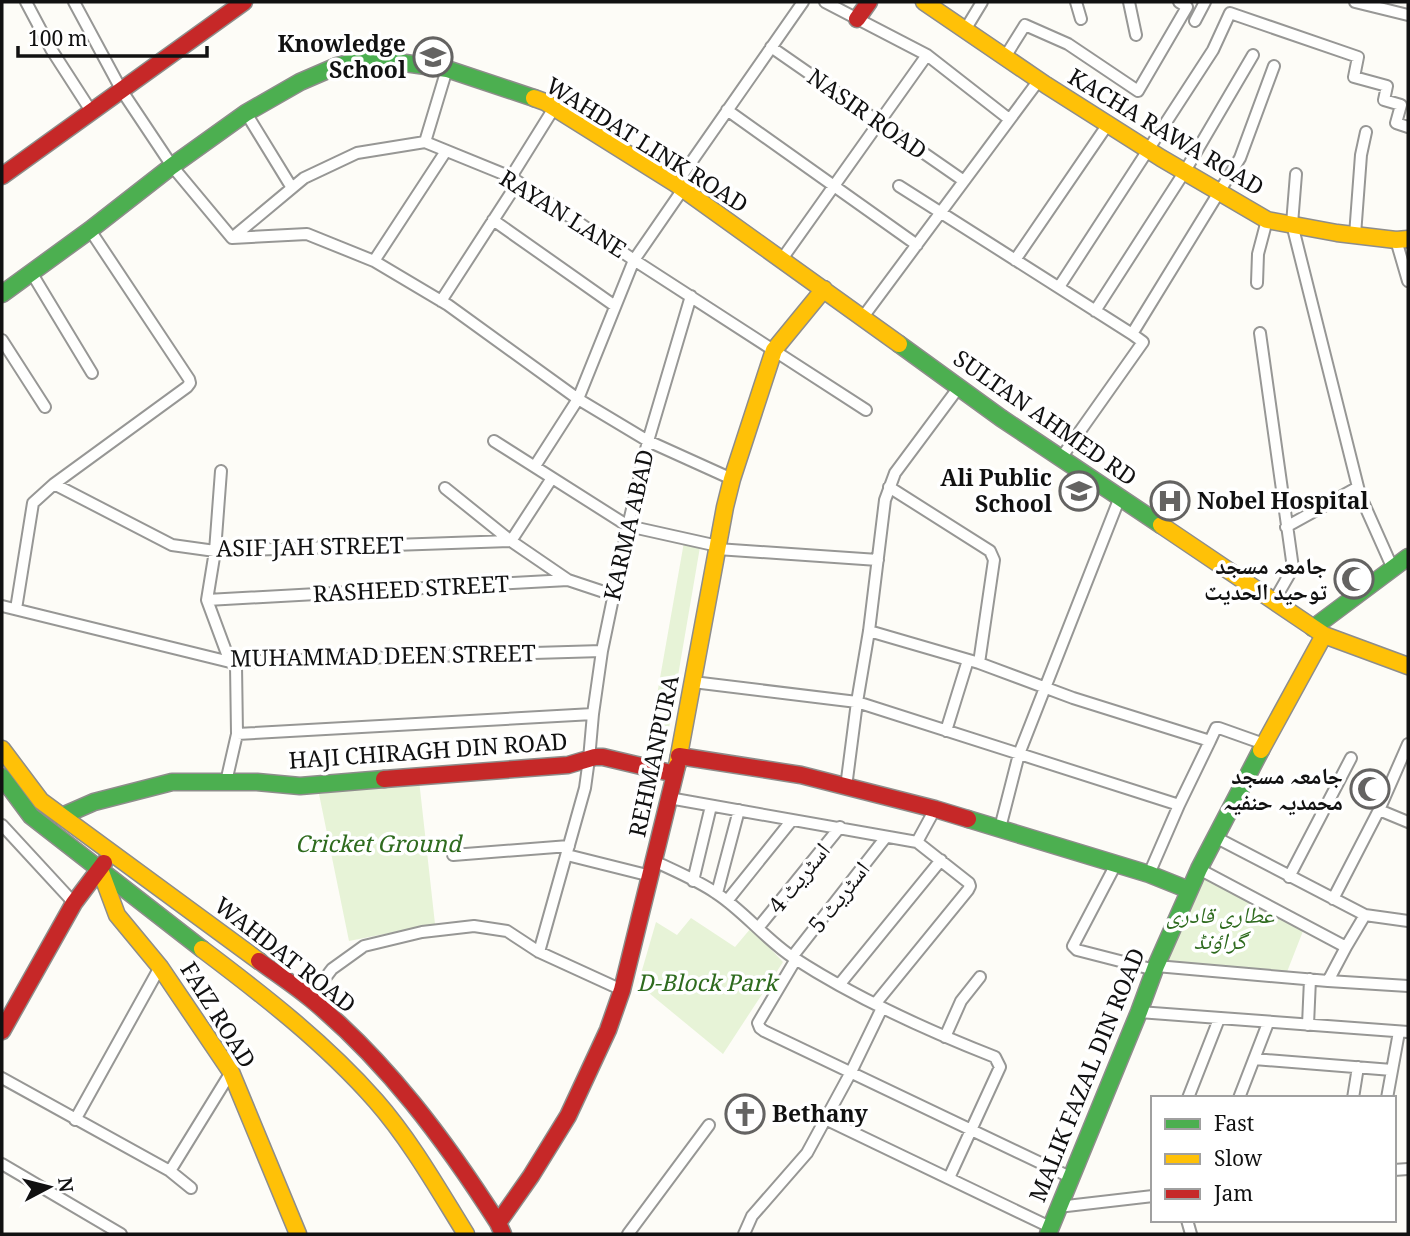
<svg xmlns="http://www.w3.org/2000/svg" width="1410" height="1236" font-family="Georgia,'Noto Naskh Arabic',serif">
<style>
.green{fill:#e7f3d7}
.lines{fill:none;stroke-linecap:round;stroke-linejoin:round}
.street-casing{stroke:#979795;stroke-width:14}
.fast-casing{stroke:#8e8d8b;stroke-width:19}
.slow-casing{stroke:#8e8d8b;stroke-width:19}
.jam-casing{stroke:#8e8d8b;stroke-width:19}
.street{stroke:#fffffe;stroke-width:10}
.fast{stroke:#4caf50;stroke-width:16}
.slow{stroke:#ffc107;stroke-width:16}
.jam{stroke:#c62828;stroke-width:16}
.labels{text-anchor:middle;stroke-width:7;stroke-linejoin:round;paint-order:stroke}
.poi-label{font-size:23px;font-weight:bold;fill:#111;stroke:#fff;text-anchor:end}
.street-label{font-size:23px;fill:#111;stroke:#fff}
.park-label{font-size:23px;font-style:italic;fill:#2f6b1f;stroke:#fff}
</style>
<rect width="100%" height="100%" fill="#fdfcf7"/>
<!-- green -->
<path class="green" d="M 684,542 L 700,547 L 665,752 L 648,746 Z
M 419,780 L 435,924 L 349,941 L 319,794 Z
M 1199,869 L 1305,926 L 1285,977 L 1156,966 Z
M 691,918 L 735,947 L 751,928 L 783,962 L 723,1054 L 638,984 L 656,922 L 677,935 Z"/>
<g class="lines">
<!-- street casing -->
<g class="street-casing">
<path id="street" d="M 26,2 L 51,49 L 91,111
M 74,2 L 122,91 L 172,166 L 232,238 L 307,234 L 374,261 L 448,305 L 578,399 L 648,441 L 732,479
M 825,2 L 927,55 L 1009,119
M 1076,2 L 1081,19
M 1129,2 L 1136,35
M 1355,2 L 1408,15
M 1195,21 L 1205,2
M 965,30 L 982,2
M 771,47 L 964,181
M 1005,57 L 1025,25 L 1068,44 L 1138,91 L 1187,7 L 1179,2
M 727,110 L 917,245
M 246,113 L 292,188
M 425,142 L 447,69
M 1296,174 L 1292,224 L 1360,495 L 1393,569
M 511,177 L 554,108
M 676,184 L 803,2
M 899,186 L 1132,334
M 493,220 L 615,306
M 1355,235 L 1361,155 L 1366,132
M 232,238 L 304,178 L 357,153 L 425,142 L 511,177 L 634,260 L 866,410
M 1396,240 L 1408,281
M 782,259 L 927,55
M 1015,260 L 1108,124
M 374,261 L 446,151
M 31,272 L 92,373
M 1257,283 L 1258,254 L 1267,220
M 1059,287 L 1213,50 L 1230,13 L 1358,57 L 1354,77 L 1387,86 L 1384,100 L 1401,105 L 1396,123 L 1408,127
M 441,301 L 518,182
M 1095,311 L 1185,171 L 1253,55
M 863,317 L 1039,80
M 1260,333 L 1293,568 L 1274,601
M 2,340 L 45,407
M 494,441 L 628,526 L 718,546
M 1061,458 L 1143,342 L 1132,334 L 1240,158 L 1274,66
M 535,466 L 578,399 L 634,260 L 683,189
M 221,471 L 215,551 L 207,600 L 230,662 L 236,665 L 237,734 L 593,714
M 54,484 L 172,545 L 215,551 L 511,541 L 568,580
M 889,487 L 990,551 L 994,560 L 979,663
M 445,488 L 511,541 L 552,478
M 1286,527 L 1358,487
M 717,549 L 878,560
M 207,600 L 568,580 L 613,595
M 2,606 L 230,662 L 602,651
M 16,609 L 33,503 L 54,484 L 187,387 L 190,383 L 189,379 L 90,230
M 869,631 L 979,663 L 1073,698 L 1210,741 L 1179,805 L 1149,874
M 693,682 L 857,702 L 1179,805
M 946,731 L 968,660
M 1210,741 L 1216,728 L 1219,728 L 1264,744
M 226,782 L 237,734
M 846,787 L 857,702 L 869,631 L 885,500 L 895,473 L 959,387
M 669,798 L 917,842 L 969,883 L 970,886 L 968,890 L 875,1004
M 1379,810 L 1408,822
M 2,825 L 74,903
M 1000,828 L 1019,754 L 1120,497
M 1215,837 L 1365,915 L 1408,921
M 917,842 L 935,809
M 453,855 L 569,846
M 567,855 L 651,876
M 654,861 C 675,871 697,880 716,893 C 744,911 766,940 794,958 C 857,999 926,1030 995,1057 L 1000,1067 L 949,1178
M 1116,864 L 1073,946 L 1077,950 L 1155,970
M 1199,869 L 1346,947 L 1328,981 L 1408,986
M 1289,877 L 1351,758
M 693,881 L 711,806
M 717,893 L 739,810
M 1333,899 L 1379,810 L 1408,744
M 727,901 L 792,820
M 758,928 L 840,827
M 1346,947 L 1365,915
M 539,952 L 585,788 L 589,759 L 593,714 L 602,651 L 628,526 L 648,441 L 691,296
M 792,957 L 886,837
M 796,959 L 758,1023 L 760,1028 L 764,1031 L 1070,1177
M 1156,966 L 1328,981
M 839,985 L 941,860
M 310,998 L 332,969 L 364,946 L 422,932 L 474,926 L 507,931 L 539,952 L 622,990
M 1139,1012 L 1408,1032
M 1308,1025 L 1310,979
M 945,1037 L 961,1001 L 980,977
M 1254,1059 L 1392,1070
M 2,1078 L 170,1171 L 191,1188
M 1188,1098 L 1219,1019
M 1239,1098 L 1268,1023
M 1353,1098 L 1358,1067
M 1387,1098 L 1399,1032
M 825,1119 L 1050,1227
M 75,1120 L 160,967
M 2,1164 L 121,1234
M 1394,1170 L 1408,1169
M 170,1171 L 231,1072
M 1058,1207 L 1153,1196
M 1187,1220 L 1191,1234
M 628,1234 L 709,1125
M 744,1234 L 752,1216 L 807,1153 L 851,1072 L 882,1008"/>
</g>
<!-- fast casing -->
<g class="fast-casing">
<path id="fast" d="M 2,294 L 90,230 L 172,166 L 246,113 L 300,82 L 337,66 L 362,60 L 391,61 L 447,69 L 534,98
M 899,344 L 1001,418 L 1161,525
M 1313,628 L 1408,557
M 2,777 L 31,816 L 202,949
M 62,816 L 94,802 L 172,782 L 257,782 L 300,786 L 384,779
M 968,819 L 1149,874 L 1189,890
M 1048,1234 L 1139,1012 L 1156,966 L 1199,869 L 1261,750"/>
</g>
<!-- slow casing -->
<g class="slow-casing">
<path id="slow" d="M 924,2 L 1046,85 L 1161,158 L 1267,220 L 1337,233 L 1396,240 L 1408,239
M 534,98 L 545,102 L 676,184 L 899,344
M 1161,525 L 1324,635 L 1408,666
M 2,749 L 41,801 L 259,961
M 1261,750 L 1324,635
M 677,766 L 725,507 L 732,479 L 774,350 L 824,289
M 101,872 L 117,915 L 160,967 L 231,1072 L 298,1234
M 202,949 C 263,995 325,1043 376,1101 C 411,1141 438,1189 466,1234"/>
</g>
<!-- jam casing -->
<g class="jam-casing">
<path id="jam" d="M 857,19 L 869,2
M 2,176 L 244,2
M 679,756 L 801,775 L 935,809 L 968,819
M 384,779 L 568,765 L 595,757 L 603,757 L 675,774
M 259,961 C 276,973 294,985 311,999 C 387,1062 445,1140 498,1223 L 503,1234
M 2,1031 L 74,903 L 104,863
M 498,1223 L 531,1176 L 568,1116 L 608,1030 L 622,990 L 677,766"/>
</g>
<!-- street -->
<use href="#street" class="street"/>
<!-- fast -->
<use href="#fast" class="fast"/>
<!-- slow -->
<use href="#slow" class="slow"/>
<!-- jam -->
<use href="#jam" class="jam"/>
</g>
<!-- icons -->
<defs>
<g id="school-ring" transform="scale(2.0125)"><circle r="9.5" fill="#fff" stroke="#646362" stroke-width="1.5"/><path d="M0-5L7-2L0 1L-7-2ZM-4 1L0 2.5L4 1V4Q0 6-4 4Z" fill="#646362"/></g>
<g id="hospital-ring" transform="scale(2.0125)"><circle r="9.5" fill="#fff" stroke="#646362" stroke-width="1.5"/><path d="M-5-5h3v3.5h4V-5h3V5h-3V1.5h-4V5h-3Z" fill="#646362"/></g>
<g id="mosque-ring" transform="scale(2.0125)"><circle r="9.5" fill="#fff" stroke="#646362" stroke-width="1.5"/><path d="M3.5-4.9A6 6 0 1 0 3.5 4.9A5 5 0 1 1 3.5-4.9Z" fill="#646362"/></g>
<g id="church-ring" transform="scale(2.0125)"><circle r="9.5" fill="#fff" stroke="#646362" stroke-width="1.5"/><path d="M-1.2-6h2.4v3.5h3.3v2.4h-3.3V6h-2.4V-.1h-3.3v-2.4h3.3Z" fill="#646362"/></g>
</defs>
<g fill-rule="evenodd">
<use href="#school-ring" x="433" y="57"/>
<use href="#school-ring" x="1079" y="491"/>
<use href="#hospital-ring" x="1170" y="501"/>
<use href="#mosque-ring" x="1354" y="579"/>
<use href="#mosque-ring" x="1370" y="789"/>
<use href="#church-ring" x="745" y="1114"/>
</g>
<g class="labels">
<!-- poi labels -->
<g class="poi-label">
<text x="406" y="52">Knowledge<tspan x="406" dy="26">School</tspan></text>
<text x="1052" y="486">Ali Public<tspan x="1052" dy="26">School</tspan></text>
<text x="1197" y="509" text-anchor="start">Nobel Hospital</text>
<text x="1327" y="574">جامعہ مسجد<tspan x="1327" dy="26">توحید الحدیٽ</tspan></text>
<text x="1343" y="784">جامعہ مسجد<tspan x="1343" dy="26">محمدیہ حنفیہ</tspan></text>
<text x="772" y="1122" text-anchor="start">Bethany</text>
</g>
<!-- street labels -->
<g class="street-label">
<text transform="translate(867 114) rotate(35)" y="8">NASIR ROAD</text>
<text transform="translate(1166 132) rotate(31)" y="8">KACHA RAWA ROAD</text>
<text transform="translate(647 145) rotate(32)" y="8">WAHDAT LINK ROAD</text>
<text transform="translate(563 214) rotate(32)" y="8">RAYAN LANE</text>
<text transform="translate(1045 418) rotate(35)" y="8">SULTAN AHMED RD</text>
<text transform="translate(629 525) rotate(-77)" y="8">KARMA ABAD</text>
<text transform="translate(310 547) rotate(-1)" y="8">ASIF JAH STREET</text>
<text transform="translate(411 589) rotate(-3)" y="8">RASHEED STREET</text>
<text transform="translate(383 656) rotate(-1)" y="8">MUHAMMAD DEEN STREET</text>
<text transform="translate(428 751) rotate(-4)" y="8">HAJI CHIRAGH DIN ROAD</text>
<text transform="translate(654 756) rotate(-78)" y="8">REHMANPURA</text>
<text transform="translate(799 878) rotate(-51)" y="8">اسٹریٹ 4</text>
<text transform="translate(839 897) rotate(-52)" y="8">اسٹریٹ 5</text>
<text transform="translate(285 955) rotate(38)" y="8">WAHDAT ROAD</text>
<text transform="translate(218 1015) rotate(58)" y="8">FAIZ ROAD</text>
<text transform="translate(1087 1075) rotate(-68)" y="8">MALIK FAZAL DIN ROAD</text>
</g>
<!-- park labels -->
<g class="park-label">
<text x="378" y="852">Cricket Ground</text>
<text x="1220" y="923">عطاری قادری<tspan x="1220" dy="26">گراؤنڈ</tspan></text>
<text x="707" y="991">D-Block Park</text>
</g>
</g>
<!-- border -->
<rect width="1410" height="1236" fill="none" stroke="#111111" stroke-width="7"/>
<!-- legend -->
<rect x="1151" y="1096" width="245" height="126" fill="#ffffff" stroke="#a0a0a0" stroke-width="2"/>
<rect x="1165" y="1119" width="35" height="10" fill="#4caf50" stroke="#a0a0a0" stroke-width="2"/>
<text x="1214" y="1131" font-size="21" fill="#111111">Fast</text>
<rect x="1165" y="1154" width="35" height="10" fill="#ffc107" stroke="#a0a0a0" stroke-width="2"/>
<text x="1214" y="1166" font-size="21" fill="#111111">Slow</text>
<rect x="1165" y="1189" width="35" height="10" fill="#c62828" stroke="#a0a0a0" stroke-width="2"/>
<text x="1214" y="1201" font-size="21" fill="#111111">Jam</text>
<!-- north arrow -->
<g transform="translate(49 1187) rotate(83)" stroke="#ffffff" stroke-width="5" paint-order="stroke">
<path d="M0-5L12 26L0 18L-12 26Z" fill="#111111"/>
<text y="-10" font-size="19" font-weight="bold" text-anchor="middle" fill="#111111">N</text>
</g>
<!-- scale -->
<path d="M18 46v10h189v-10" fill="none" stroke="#111111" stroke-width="3.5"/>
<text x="28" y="46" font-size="21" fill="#111111" stroke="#ffffff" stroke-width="5" paint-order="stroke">100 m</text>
</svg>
